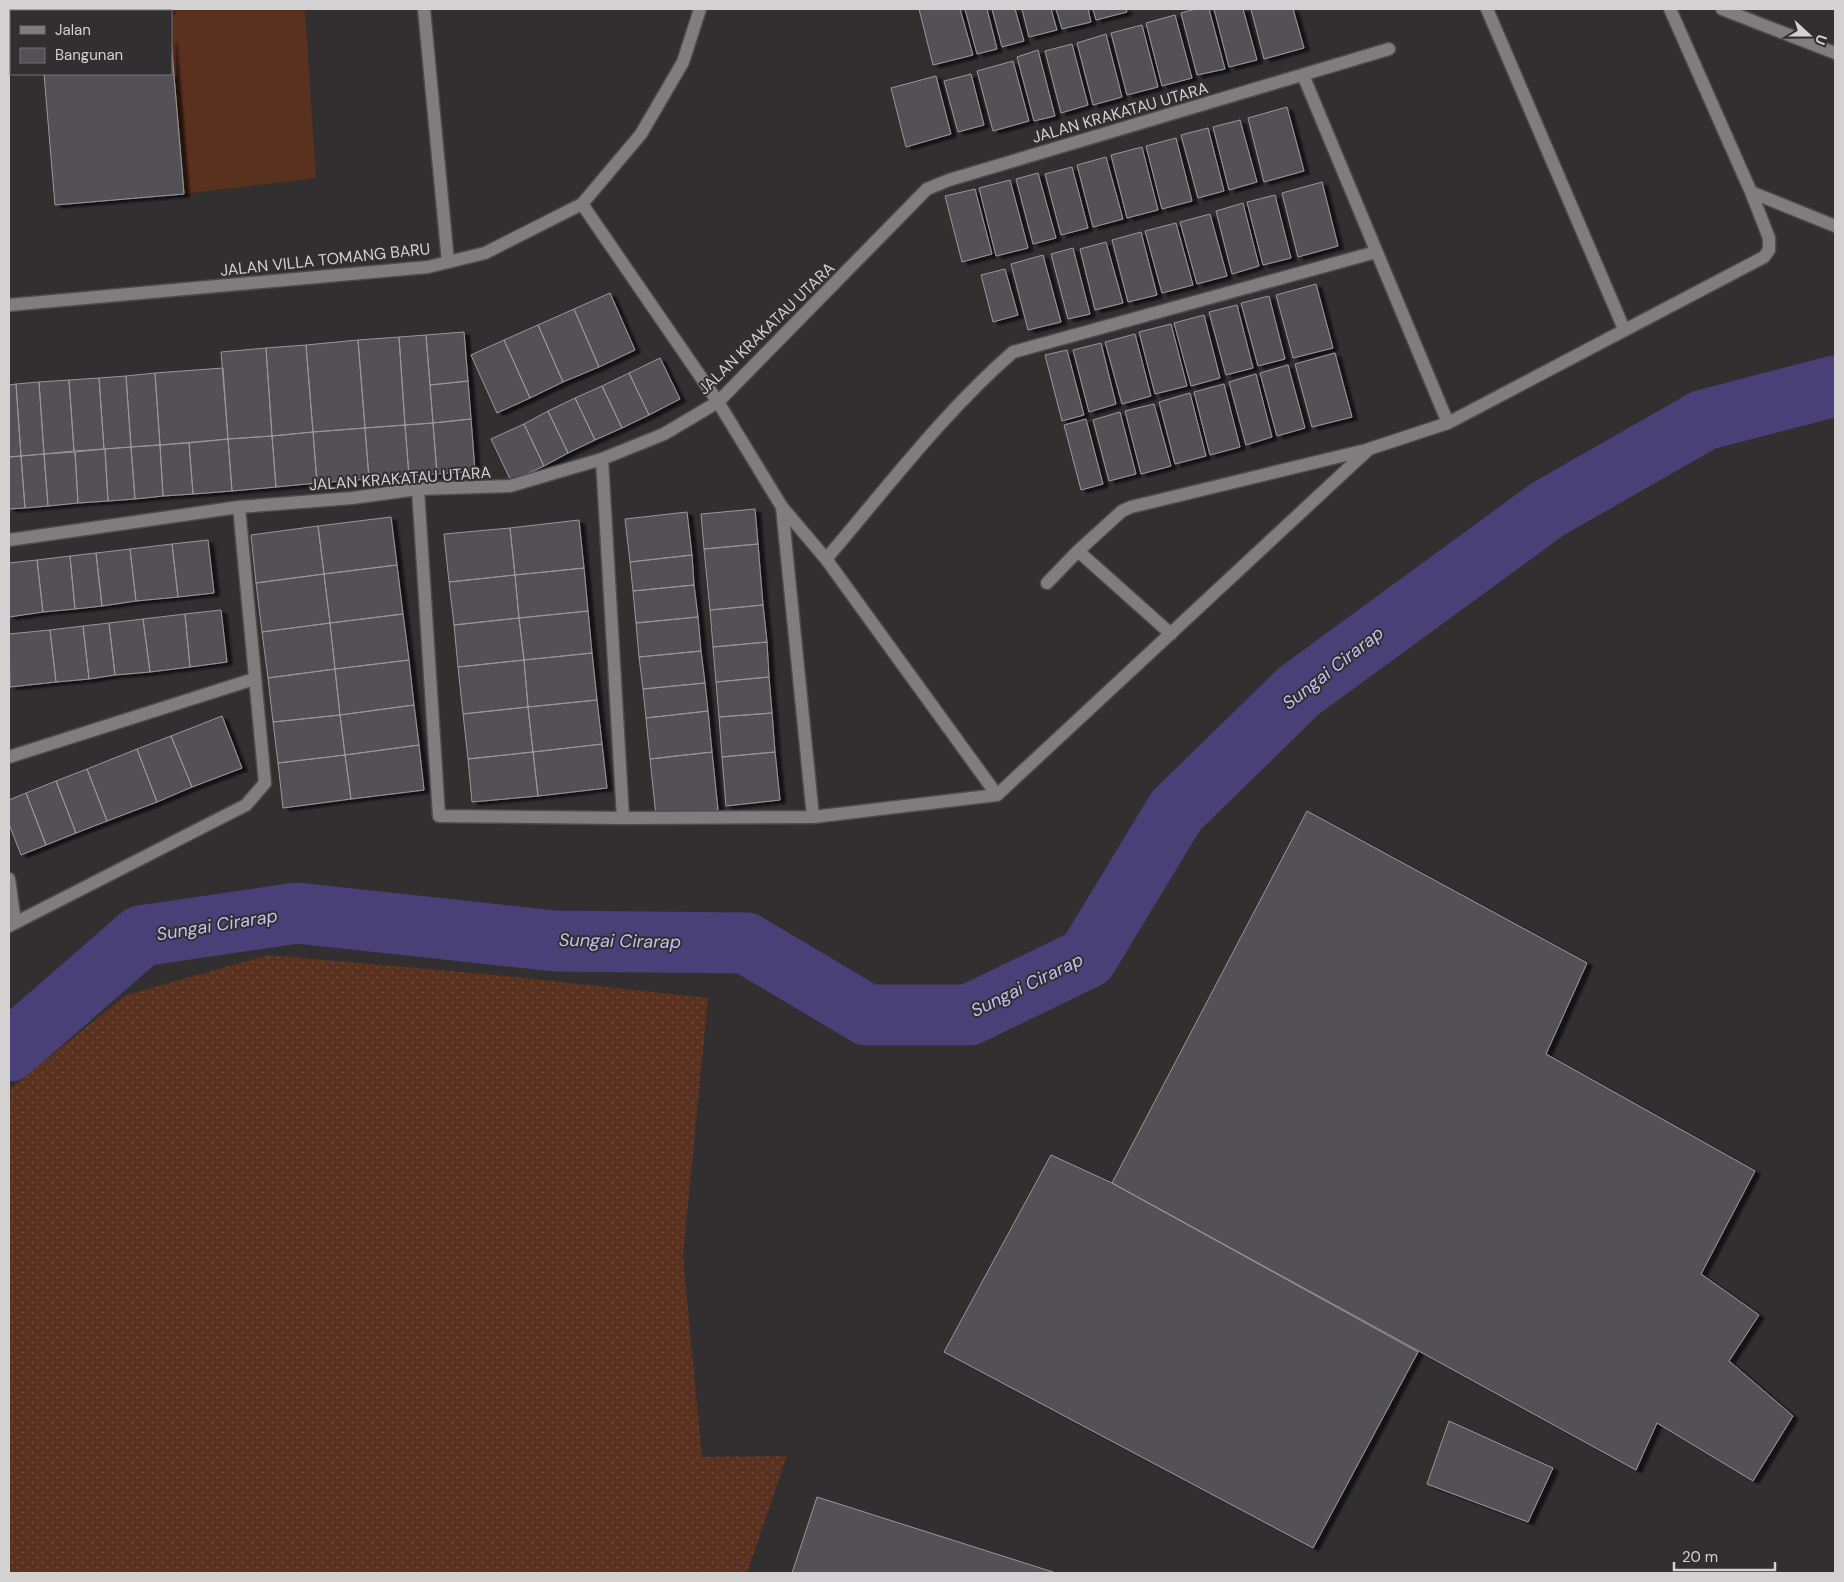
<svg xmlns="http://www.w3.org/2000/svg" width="1844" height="1582" font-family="'DM Sans',sans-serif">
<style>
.grass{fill:url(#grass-dots)}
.pitch{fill:#5a301f}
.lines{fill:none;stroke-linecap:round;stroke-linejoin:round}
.river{stroke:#494077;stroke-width:61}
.building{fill:#535154;stroke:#99979a;filter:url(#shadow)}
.service-casing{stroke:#4e4b4d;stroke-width:15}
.minor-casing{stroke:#4e4b4d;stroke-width:15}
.tertiary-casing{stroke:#4e4b4d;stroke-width:15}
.service{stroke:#817d7f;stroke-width:12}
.minor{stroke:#817d7f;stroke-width:12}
.tertiary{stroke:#817d7f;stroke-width:12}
.labels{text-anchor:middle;stroke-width:4;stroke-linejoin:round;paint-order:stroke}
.street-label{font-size:16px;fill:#d3d1d2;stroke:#322f31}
.water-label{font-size:18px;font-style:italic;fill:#c5c0f4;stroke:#322f31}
</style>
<defs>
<pattern id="grass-dots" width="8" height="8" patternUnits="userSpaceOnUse" patternTransform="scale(1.25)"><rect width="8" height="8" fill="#5a301f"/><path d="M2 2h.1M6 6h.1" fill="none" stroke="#714d3f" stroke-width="1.8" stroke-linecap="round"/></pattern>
<filter id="shadow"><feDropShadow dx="5.5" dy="3" stdDeviation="1" flood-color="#0009"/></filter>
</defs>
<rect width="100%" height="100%" fill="#322f31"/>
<!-- grass -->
<path class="grass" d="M 268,955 L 496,975 L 708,998 L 683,1256 L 702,1457 L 787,1456 L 747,1573 L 9,1573 L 9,1090 L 126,995 Z"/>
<!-- pitch -->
<path class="pitch" d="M 169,9 L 305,9 L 316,178 L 184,194 L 171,40 L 171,11 Z"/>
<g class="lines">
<!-- river -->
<path class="river" d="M 9,1051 L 141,936 L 297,913 L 555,941 L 746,943 L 867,1015 L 969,1015 L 1087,958 L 1176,811 L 1299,691 L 1548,509 L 1704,420 L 1835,386"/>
</g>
<!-- building -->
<path class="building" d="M 39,9 L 169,9 L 169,11 L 39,11 Z
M 919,9 L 960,9 L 973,55 L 933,65 Z
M 965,9 L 987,9 L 997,49 L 977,54 Z
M 992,9 L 1015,9 L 1024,41 L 1002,47 Z
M 1022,9 L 1051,9 L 1057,30 L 1029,37 Z
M 1056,9 L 1088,9 L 1091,22 L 1062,29 Z
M 1093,9 L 1126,9 L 1127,12 L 1096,20 Z
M 1196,9 L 1209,9 L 1225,69 L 1197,75 L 1181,13 Z
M 1214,9 L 1243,9 L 1257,60 L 1229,67 Z
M 1251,9 L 1293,9 L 1304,48 L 1264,59 Z
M 1175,15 L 1192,78 L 1162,86 L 1146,23 Z
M 1142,25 L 1158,87 L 1127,95 L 1111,33 Z
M 1106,34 L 1122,97 L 1093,105 L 1077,43 Z
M 171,40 L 184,194 L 55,205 L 44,74 L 171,74 Z
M 1072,44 L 1088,105 L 1061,113 L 1045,51 Z
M 1038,50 L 1055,116 L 1034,121 L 1017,57 Z
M 1013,61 L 1029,121 L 993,131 L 977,71 Z
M 971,74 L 984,125 L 958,132 L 944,81 Z
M 936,76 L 951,134 L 906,147 L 891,88 Z
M 1287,107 L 1304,171 L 1264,182 L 1248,118 Z
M 1240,120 L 1257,182 L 1229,190 L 1213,127 Z
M 1208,128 L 1224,191 L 1198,198 L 1181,135 Z
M 1176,138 L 1192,201 L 1162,209 L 1146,146 Z
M 1142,147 L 1158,210 L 1127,218 L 1111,155 Z
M 1106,157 L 1123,219 L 1093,227 L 1077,165 Z
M 1072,167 L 1088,228 L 1061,235 L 1045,174 Z
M 1038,173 L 1056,238 L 1033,244 L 1016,179 Z
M 1010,180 L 1028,248 L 996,256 L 979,188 Z
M 1322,182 L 1338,246 L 1298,257 L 1282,193 Z
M 975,189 L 992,254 L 962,262 L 945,196 Z
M 1275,195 L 1291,258 L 1263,265 L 1247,202 Z
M 1243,203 L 1259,266 L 1232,274 L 1216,211 Z
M 1210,214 L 1227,276 L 1197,284 L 1180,222 Z
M 1176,223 L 1193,285 L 1162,293 L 1145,231 Z
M 1141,232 L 1157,295 L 1128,302 L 1112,240 Z
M 1106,242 L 1123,303 L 1095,310 L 1080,249 Z
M 1073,248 L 1090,314 L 1068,319 L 1051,254 Z
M 1043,255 L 1061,322 L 1028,330 L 1011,264 Z
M 1005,269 L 1018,315 L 993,322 L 981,275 Z
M 1316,284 L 1333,348 L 1293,358 L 1276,295 Z
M 610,293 L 635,350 L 599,367 L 574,309 Z
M 1269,296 L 1285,359 L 1258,366 L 1241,303 Z
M 1237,305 L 1253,368 L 1226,375 L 1209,312 Z
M 574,309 L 599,367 L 563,382 L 538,325 Z
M 1204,315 L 1220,378 L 1191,386 L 1174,323 Z
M 1171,324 L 1187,386 L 1155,394 L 1139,332 Z
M 538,325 L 563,382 L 530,398 L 504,340 Z
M 464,332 L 468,381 L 430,385 L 426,335 Z
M 1135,334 L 1151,396 L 1122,404 L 1105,342 Z
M 426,335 L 433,423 L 405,425 L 399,337 Z
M 399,337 L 405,425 L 365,428 L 358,340 Z
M 358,340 L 365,428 L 313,432 L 306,345 Z
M 504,340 L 530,398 L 497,413 L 471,355 Z
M 1101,343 L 1116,404 L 1089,412 L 1073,350 Z
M 306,345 L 313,432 L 272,436 L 266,348 Z
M 266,348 L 272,436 L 228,439 L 221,352 Z
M 1067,350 L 1084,415 L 1062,421 L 1045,355 Z
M 1335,353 L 1352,417 L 1312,427 L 1295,364 Z
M 660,358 L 680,399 L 649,415 L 629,373 Z
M 1288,365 L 1305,428 L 1277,436 L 1260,373 Z
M 223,368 L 228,439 L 160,445 L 155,373 Z
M 155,373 L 160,445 L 131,447 L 126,376 Z
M 629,373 L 649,415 L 622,428 L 602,386 Z
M 1256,374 L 1272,437 L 1246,445 L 1229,382 Z
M 126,376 L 131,447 L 104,449 L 99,378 Z
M 99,378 L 104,449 L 74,451 L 69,380 Z
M 69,380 L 74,451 L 44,454 L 39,382 Z
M 468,381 L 471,419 L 433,423 L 430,385 Z
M 39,382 L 44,454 L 21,456 L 16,384 Z
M 16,384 L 21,456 L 9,457 L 9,385 Z
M 1224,384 L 1240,447 L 1210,455 L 1194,392 Z
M 602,386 L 622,428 L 595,440 L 575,398 Z
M 1190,393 L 1206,456 L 1175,464 L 1159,402 Z
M 575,398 L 595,440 L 568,453 L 548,411 Z
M 1154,404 L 1171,466 L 1141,474 L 1125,411 Z
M 548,411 L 568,453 L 544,466 L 524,424 Z
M 1120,412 L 1136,474 L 1109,481 L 1093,420 Z
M 471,419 L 475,471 L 437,474 L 433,423 Z
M 1086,419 L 1103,484 L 1081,490 L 1064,425 Z
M 433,423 L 437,474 L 409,476 L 405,425 Z
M 524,424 L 544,466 L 511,481 L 491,439 Z
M 405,425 L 409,476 L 369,479 L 365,428 Z
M 365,428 L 369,479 L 317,483 L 313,432 Z
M 313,432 L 317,483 L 276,487 L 272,436 Z
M 272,436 L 276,487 L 232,491 L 228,439 Z
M 228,439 L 232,491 L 193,494 L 189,443 Z
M 189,443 L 193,494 L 163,496 L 160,445 Z
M 160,445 L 163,496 L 135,499 L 131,447 Z
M 131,447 L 135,499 L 108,501 L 105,449 Z
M 105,449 L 108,501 L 78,503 L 75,452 Z
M 75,452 L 78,503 L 48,506 L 44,454 Z
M 44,454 L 48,506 L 25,508 L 21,456 Z
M 21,456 L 25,508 L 9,509 L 9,457 Z
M 755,509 L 758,544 L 704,549 L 701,514 Z
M 687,512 L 692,555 L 630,562 L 625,519 Z
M 391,517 L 397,565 L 324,574 L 318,526 Z
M 579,520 L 584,568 L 515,575 L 510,528 Z
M 318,526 L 324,574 L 256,583 L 251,535 Z
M 510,528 L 515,575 L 449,582 L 444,534 Z
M 208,540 L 214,593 L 178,597 L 172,544 Z
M 172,544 L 178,597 L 136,601 L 130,549 Z
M 758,544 L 763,605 L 710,610 L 704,549 Z
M 130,549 L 136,601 L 102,606 L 96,553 Z
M 96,553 L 102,606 L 75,609 L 70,556 Z
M 692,555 L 694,585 L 633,591 L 630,562 Z
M 70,556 L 75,609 L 43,612 L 37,560 Z
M 37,560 L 43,612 L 9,617 L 9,563 Z
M 397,565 L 403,614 L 330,623 L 324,574 Z
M 584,568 L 588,611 L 519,618 L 515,575 Z
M 324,574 L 330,623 L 262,632 L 256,583 Z
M 515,575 L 519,618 L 454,625 L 449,582 Z
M 694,585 L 698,617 L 636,623 L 633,591 Z
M 763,605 L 767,642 L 713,647 L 710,610 Z
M 221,610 L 227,662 L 190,667 L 185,614 Z
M 588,611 L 592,653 L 524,660 L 519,618 Z
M 185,614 L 190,667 L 150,672 L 143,619 Z
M 403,614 L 409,660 L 335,669 L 330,623 Z
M 698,617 L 701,651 L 639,657 L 636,623 Z
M 519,618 L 524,660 L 458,667 L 454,625 Z
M 143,619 L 150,672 L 115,675 L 109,623 Z
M 109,623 L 115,675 L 89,679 L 83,626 Z
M 330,623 L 335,669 L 268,678 L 262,632 Z
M 83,626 L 89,679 L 56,682 L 50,630 Z
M 50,630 L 56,682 L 10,687 L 9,634 Z
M 767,642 L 769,677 L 716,682 L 713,647 Z
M 701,651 L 705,683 L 643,689 L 639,657 Z
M 592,653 L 597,700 L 528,707 L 524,660 Z
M 409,660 L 414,705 L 340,715 L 335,669 Z
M 524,660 L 528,707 L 463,714 L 458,667 Z
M 335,669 L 340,715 L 273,722 L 268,678 Z
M 769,677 L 772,713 L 719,717 L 716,682 Z
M 705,683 L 708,711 L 646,718 L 643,689 Z
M 597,700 L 602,744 L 533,752 L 528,707 Z
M 414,705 L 419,745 L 345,755 L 340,715 Z
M 528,707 L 533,752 L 468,759 L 463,714 Z
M 708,711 L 712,752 L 650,759 L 646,718 Z
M 772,713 L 775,752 L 722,757 L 719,717 Z
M 340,715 L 345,755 L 278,763 L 273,722 Z
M 222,716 L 242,768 L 192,787 L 171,736 Z
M 171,736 L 192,787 L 157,802 L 137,749 Z
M 602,744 L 607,788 L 538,796 L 533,752 Z
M 419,745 L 424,790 L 351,799 L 345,755 Z
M 137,749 L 157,802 L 107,821 L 87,769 Z
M 533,752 L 538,796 L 472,802 L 468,759 Z
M 712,752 L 718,810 L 656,816 L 650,759 Z
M 775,752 L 780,800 L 726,806 L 722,757 Z
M 345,755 L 351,799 L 283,808 L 278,763 Z
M 87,769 L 107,821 L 76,833 L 56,781 Z
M 56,781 L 76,833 L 46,845 L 26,793 Z
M 26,793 L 46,845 L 21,855 L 9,824 L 9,800 Z
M 1307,811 L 1587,963 L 1546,1054 L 1755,1171 L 1701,1274 L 1759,1315 L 1729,1361 L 1793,1416 L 1753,1481 L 1657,1423 L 1636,1470 L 1112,1183 Z
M 1051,1155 L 1112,1183 L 1418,1352 L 1313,1548 L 944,1352 Z
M 1449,1421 L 1553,1468 L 1528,1522 L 1427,1484 Z
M 817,1497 L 1056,1573 L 792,1573 Z"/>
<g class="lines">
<!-- service casing -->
<g class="service-casing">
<path id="service" d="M 424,9 L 448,262"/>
</g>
<!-- minor casing -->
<g class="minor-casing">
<path id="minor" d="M 1487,9 L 1624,329
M 1722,9 L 1835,53
M 1303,75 L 1448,423
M 1751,192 L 1835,226
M 582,204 L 718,402 L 782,507 L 826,559 L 997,795
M 602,459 L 623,818
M 418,489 L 439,816 L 623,818 L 813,817 L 997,795 L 1369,449 L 1448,423 L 1764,257 L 1769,250 L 1769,238 L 1751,192 L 1670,9
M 782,507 L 813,817
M 9,540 L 239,507 L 352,498 L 418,489 L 510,486 L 602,459 L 664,434 L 718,402 L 927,189 L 949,180 L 1389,49
M 1078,551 L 1171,634
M 826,559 C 886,489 943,413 1013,352 L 1376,252
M 1047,583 L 1078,551 L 1122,511 L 1131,507 L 1366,450
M 9,757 L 254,679
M 9,879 L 15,922
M 9,926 L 246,805 L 265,783 L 239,507"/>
</g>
<!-- tertiary casing -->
<g class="tertiary-casing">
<path id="tertiary" d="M 9,305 L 428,267 L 485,253 L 582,204 L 641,134 L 683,62 L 700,9"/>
</g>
<!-- service -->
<use href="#service" class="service"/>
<!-- minor -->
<use href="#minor" class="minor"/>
<!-- tertiary -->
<use href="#tertiary" class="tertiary"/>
</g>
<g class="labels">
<!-- street labels -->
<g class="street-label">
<text transform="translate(1120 112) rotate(-16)" y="6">JALAN KRAKATAU UTARA</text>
<text transform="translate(325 259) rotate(-6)" y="6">JALAN VILLA TOMANG BARU</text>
<text transform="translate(766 328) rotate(-44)" y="6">JALAN KRAKATAU UTARA</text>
<text transform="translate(400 478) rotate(-4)" y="6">JALAN KRAKATAU UTARA</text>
</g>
<!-- water labels -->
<g class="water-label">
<text transform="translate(1333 668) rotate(-38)" y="6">Sungai Cirarap</text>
<text transform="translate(217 925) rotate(-9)" y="6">Sungai Cirarap</text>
<text transform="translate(620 941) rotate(1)" y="6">Sungai Cirarap</text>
<text transform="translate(1027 985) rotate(-26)" y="6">Sungai Cirarap</text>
</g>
</g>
<!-- border -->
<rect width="1844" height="1582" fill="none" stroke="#d3d1d2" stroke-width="20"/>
<!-- legend -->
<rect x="10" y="10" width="162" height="65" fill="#322f31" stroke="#727071"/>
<rect x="20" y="26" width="25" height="8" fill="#817d7f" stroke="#727071"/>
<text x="55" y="35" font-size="15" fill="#d3d1d2">Jalan</text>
<rect x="20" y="48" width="25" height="15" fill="#535154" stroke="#727071"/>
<text x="55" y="60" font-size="15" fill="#d3d1d2">Bangunan</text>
<!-- north arrow -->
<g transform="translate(1809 35) rotate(111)" stroke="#322f31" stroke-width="4" paint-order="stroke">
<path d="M0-4L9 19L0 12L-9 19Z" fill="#d3d1d2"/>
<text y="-8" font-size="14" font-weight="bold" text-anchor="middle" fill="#d3d1d2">U</text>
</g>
<!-- scale -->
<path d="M1674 1562v8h101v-8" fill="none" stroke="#d3d1d2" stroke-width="2.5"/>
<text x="1682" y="1562" font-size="15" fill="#d3d1d2" stroke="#322f31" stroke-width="4" paint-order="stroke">20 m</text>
</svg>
